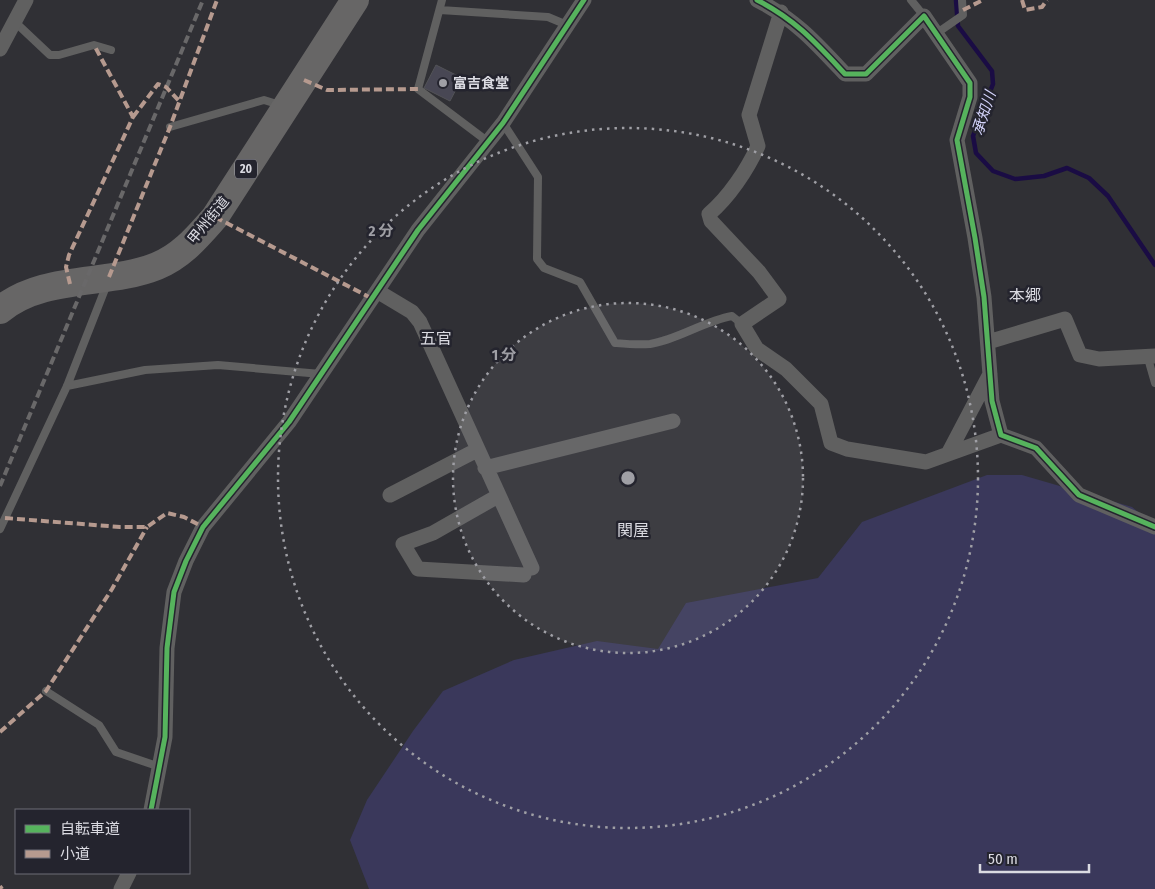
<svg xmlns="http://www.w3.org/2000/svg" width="1155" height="889" font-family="'Fira Sans Condensed','Noto Sans JP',sans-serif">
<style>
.green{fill:#3a385b}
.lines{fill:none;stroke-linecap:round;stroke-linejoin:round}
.stream{stroke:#1a0c44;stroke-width:4.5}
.building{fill:#484754;stroke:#525357}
.lane{stroke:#606060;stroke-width:8}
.street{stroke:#606060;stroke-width:15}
.highway{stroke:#676666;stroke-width:28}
.rail{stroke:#696869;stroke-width:4;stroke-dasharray:8 4;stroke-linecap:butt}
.quiet{stroke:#b69a8f;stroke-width:4;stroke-dasharray:8 4;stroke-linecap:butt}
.cycleway-casing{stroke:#24242e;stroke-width:8}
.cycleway{stroke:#56b35d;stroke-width:5}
.ring{fill:none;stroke:#9f9fa5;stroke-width:2.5;stroke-dasharray:2.5 5}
.poi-dot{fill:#9f9fa5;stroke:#24242e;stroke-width:2}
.labels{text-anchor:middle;stroke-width:5;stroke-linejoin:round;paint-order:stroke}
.shield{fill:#24242e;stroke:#a4a4ac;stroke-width:1}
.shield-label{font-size:12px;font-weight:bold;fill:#dbdbe2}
.poi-label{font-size:14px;font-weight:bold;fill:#dbdbe2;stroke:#24242e;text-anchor:start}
.street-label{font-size:14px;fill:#dbdbe2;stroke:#24242e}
.water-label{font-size:15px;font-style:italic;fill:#d4d4fb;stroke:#24242e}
.quarter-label{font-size:16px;fill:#dbdbe2;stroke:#24242e}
.centre{fill:#9f9fa5;stroke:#24242e;stroke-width:2.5}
.ring-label{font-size:15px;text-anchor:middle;font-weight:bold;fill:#9f9fa5;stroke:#24242e;stroke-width:5;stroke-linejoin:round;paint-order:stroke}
</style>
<rect width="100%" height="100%" fill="#303035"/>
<!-- green -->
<path class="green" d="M 987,475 L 1022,475 L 1132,507 L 1155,526 L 1155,889 L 369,889 L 350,840 L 367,800 L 413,731 L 443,691 L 514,660 L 597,641 L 658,649 L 686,603 L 818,578 L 862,522 Z"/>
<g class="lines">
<!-- stream -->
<path class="stream" d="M 956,0 L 958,26 L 992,71 L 993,84 L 973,136 L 976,153 L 993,171 L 1015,179 L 1044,176 L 1067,168 L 1089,178 L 1108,196 L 1155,265"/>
</g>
<!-- building -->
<path class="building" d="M 436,65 L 462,78 L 450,101 L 424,88 Z"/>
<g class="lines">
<!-- lane -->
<path class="lane" d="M 442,0 L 418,89 L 487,141
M 911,0 L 924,16
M 440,10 L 548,17 L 567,25
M 15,22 L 50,55 L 59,55 L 94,45 L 111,50
M 937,33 L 963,15 L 962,0
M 503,123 L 538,177 L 537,259 L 544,268 L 580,282 L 615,343 C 627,344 638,345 650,344 C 677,340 704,321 732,316 L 742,324
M 170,127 L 264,100 L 280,105
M 1147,355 L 1155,383
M 67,386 L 145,370 L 218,365 L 321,374
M 0,529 L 67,386 L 107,284
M 46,691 L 99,725 L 116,752 L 160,767"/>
<!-- street -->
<path class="street" d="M 757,0 C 796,20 816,43 845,74 L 866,74 L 924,16 L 970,83 L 970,97 L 957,140 L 975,238 L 984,297 L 992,401 L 1001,435 L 1036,448 L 1079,495 L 1155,527
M 781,12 L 749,115 L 758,146 C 747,170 729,197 709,214 L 711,221 L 759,272 L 779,299 L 742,324 L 757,349 L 786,369 L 821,404 L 831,443 L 847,449 L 926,462 L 1001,435
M 0,49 L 26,0
M 377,291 L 412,312 L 420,322 L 532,568
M 988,342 L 1065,319 L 1080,355 L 1099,359 L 1155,356
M 948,454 L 990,374
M 485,468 L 673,421
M 390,495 L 477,450
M 498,496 L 433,533 L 403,544 L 418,569 L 524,575
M 151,810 L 165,737 L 167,648 L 174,592 L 186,561 L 203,527 L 289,422 L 418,230 L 503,123 L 584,0
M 121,889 L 129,873"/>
<!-- highway -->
<path class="highway" d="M 0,310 C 43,274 108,286 157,266 C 182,256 198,236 215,217 L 355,0"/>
<!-- rail -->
<path class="rail" d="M 0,486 L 203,0"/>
<!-- quiet -->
<path class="quiet" d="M 1022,0 L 1025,10 L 1042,7 L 1047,0
M 963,10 L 983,0
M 304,80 L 327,90 L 418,89
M 133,117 L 158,84 L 166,87 L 179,101
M 215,217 L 371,298
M 109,277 L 170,127 L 217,0
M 70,284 L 66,267 L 69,255 L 133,117 L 94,45
M 5,518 L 120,527 L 147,527 L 167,513 L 184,517 L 203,527
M 0,732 L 46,691 L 112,589 L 147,527
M 0,886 L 2,889"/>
<!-- cycleway casing -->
<g class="cycleway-casing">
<path id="cycleway" d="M 757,0 C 796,20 816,43 845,74 L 866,74 L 924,16 L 970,83 L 970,97 L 957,140 L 975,238 L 984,297 L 992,401 L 1001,435 L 1036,448 L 1079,495 L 1155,527
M 151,810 L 165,737 L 167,648 L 174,592 L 186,561 L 203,527 L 289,422 L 418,230 L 503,123 L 584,0"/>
</g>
<!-- cycleway -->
<use href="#cycleway" class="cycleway"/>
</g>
<!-- distance rings -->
<circle cx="628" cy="478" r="175" fill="#9f9fa5" fill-opacity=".12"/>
<g class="ring">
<circle cx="628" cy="478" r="175"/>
<circle cx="628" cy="478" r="350"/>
</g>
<!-- markers -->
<circle class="poi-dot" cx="443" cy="83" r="5"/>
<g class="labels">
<!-- shield labels -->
<rect class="shield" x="235" y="159.5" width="22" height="19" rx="4"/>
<g class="shield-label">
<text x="246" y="173">20</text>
</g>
<!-- poi labels -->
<g class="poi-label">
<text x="453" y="88">富吉食堂</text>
</g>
<!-- street labels -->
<g class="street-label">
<text transform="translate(208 220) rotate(-51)" y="5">甲州街道</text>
</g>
<!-- water labels -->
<g class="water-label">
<text transform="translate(984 113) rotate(-72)" y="5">承知川</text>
</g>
<!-- quarter labels -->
<g class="quarter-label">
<text x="1025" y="301">本郷</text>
<text x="436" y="344">五官</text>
<text x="633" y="536">関屋</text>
</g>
</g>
<circle cx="628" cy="478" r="8" class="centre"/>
<g class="ring-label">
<text x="381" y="236">2 分</text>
<text x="504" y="360">1 分</text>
</g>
<!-- legend -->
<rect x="15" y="809" width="175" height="65" fill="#24242e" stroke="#6d6d76"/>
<rect x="25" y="825" width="25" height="8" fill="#56b35d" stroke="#6d6d76"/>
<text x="60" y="834" font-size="15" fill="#dbdbe2">自転車道</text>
<rect x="25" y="850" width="25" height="8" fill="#b69a8f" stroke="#6d6d76"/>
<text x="60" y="859" font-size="15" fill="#dbdbe2">小道</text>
<!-- scale -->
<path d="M980 864v8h109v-8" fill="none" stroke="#dbdbe2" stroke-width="2.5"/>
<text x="988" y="864" font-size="15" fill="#dbdbe2" stroke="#24242e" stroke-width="4" paint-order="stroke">50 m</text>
</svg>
